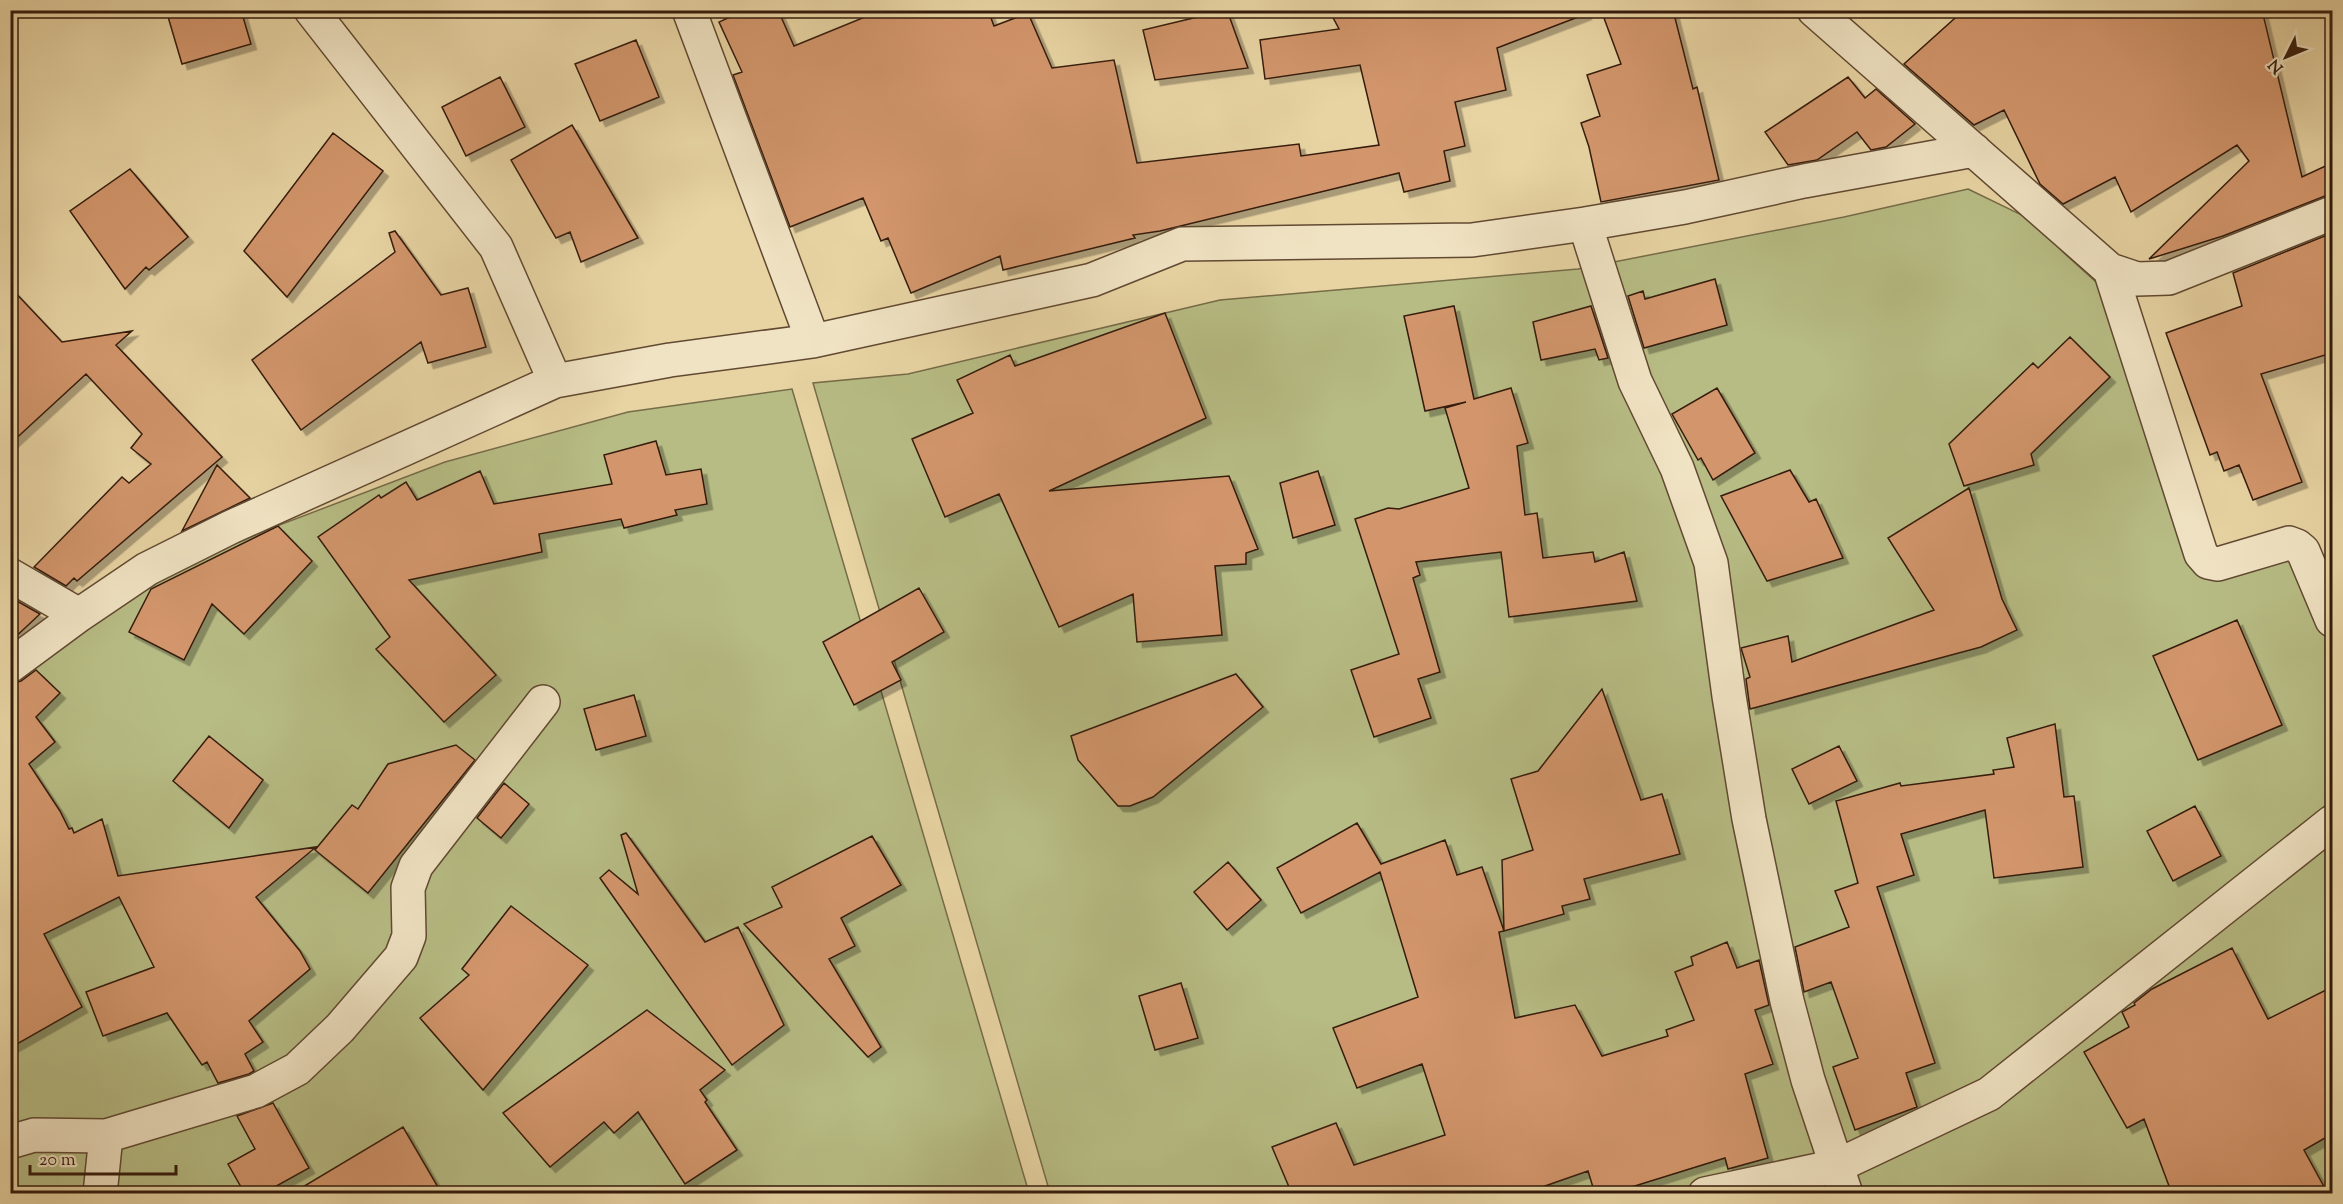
<svg xmlns="http://www.w3.org/2000/svg" width="2343" height="1204" font-family="'Sorts Mill Goudy',serif">
<style>
.green{fill:#b7bc84;stroke:#766c48;stroke-width:1.5}
.building{fill:#d3966c;stroke:#341b0c;stroke-width:1.5;filter:url(#shadow)}
.lines{fill:none;stroke-linecap:round;stroke-linejoin:round}
.street-casing{stroke:#614932;stroke-width:36}
.street{stroke:#f0e3c3;stroke-width:33}
</style>
<defs>
<filter id="shadow"><feDropShadow dx="5.5" dy="5.5" stdDeviation="0" flood-color="#0004"/></filter>
</defs>
<rect width="100%" height="100%" fill="#e8d4a3"/>
<filter id="stains"><feTurbulence type="fractalNoise" baseFrequency=".00333" numOctaves="4"/><feColorMatrix values="0 0 0 0 .2 0 0 0 0 .09 0 0 0 0 .02 0 0 0 .5 -.17"/></filter>
<radialGradient id="worn" r=".72"><stop offset=".6" stop-color="#630" stop-opacity="0"/><stop offset="1" stop-color="#630" stop-opacity=".3"/></radialGradient>
<!-- green -->
<path class="green" d="M 1968,189 L 2036,222 L 2063,252 L 2107,292 L 2194,552 L 2271,560 L 2295,560 L 2332,644 L 2332,1193 L 1050,1193 L 813,383 L 908,374 L 1220,300 L 1578,269 L 1844,217 Z
M 792,389 L 1029,1193 L 11,1193 L 10,680 L 133,596 L 206,553 L 445,462 L 628,412 Z"/>
<!-- building -->
<path class="building" d="M 166,10 L 241,10 L 251,44 L 182,64 Z
M 745,10 L 778,10 L 794,46 L 882,10 L 988,10 L 994,26 L 1028,13 L 1052,68 L 1114,60 L 1137,163 L 1299,144 L 1301,156 L 1379,145 L 1360,65 L 1265,79 L 1260,40 L 1339,29 L 1329,10 L 1585,10 L 1586,14 L 1497,48 L 1506,90 L 1455,102 L 1465,146 L 1444,151 L 1450,181 L 1404,192 L 1399,173 L 1160,231 L 1133,235 L 1135,238 L 1003,270 L 1000,256 L 911,293 L 888,238 L 881,241 L 863,198 L 790,227 L 733,75 L 742,72 L 719,22 Z
M 1227,10 L 1248,68 L 1155,80 L 1143,30 Z
M 1601,10 L 1673,10 L 1693,89 L 1697,87 L 1719,180 L 1601,202 L 1589,147 L 1581,123 L 1600,116 L 1587,75 L 1621,64 Z
M 1964,10 L 2262,10 L 2302,177 L 2332,163 L 2332,195 L 2325,196 L 2223,236 L 2149,259 L 2249,161 L 2237,145 L 2131,212 L 2115,177 L 2063,204 L 2040,184 L 2004,110 L 1974,125 L 1904,64 Z
M 636,40 L 659,97 L 600,121 L 575,64 Z
M 500,77 L 525,127 L 466,156 L 442,107 Z
M 1848,77 L 1865,98 L 1876,89 L 1915,124 L 1886,147 L 1871,150 L 1857,132 L 1817,160 L 1788,165 L 1765,132 Z
M 572,125 L 638,238 L 581,262 L 570,232 L 556,238 L 511,160 Z
M 333,133 L 383,171 L 287,297 L 244,251 Z
M 130,169 L 188,237 L 149,270 L 146,267 L 125,289 L 70,211 Z
M 395,231 L 441,295 L 468,288 L 486,347 L 428,363 L 421,342 L 301,430 L 252,360 L 395,252 L 389,233 Z
M 2332,233 L 2332,353 L 2261,374 L 2302,482 L 2253,500 L 2239,465 L 2224,471 L 2217,452 L 2210,455 L 2166,333 L 2242,306 L 2233,273 Z
M 1715,279 L 1727,325 L 1644,348 L 1628,296 L 1643,291 L 1645,299 Z
M 10,287 L 62,342 L 132,331 L 116,345 L 222,457 L 77,581 L 74,578 L 66,586 L 34,567 L 122,477 L 129,483 L 151,464 L 131,448 L 142,434 L 86,374 L 10,444 Z
M 1454,306 L 1474,399 L 1511,388 L 1528,443 L 1517,446 L 1525,515 L 1537,513 L 1543,558 L 1593,552 L 1595,562 L 1624,552 L 1637,601 L 1509,617 L 1501,552 L 1416,562 L 1420,575 L 1413,578 L 1440,672 L 1418,679 L 1431,718 L 1374,737 L 1351,670 L 1399,654 L 1355,519 L 1388,508 L 1399,509 L 1469,488 L 1445,408 L 1466,402 L 1425,411 L 1404,316 Z
M 1591,306 L 1608,358 L 1599,360 L 1595,349 L 1541,360 L 1533,322 Z
M 1165,313 L 1206,418 L 1049,491 L 1229,476 L 1258,549 L 1246,553 L 1246,564 L 1215,566 L 1222,635 L 1137,642 L 1133,594 L 1059,627 L 999,494 L 945,517 L 912,439 L 973,413 L 957,380 L 1010,355 L 1015,366 Z
M 2070,337 L 2110,377 L 2031,454 L 2034,465 L 1964,486 L 1949,444 L 2033,363 L 2038,368 Z
M 1717,388 L 1755,453 L 1713,480 L 1701,458 L 1698,460 L 1672,414 Z
M 656,441 L 666,475 L 701,469 L 707,504 L 675,510 L 677,515 L 624,528 L 621,519 L 539,534 L 542,552 L 409,580 L 496,675 L 444,722 L 376,649 L 390,637 L 318,537 L 379,495 L 381,498 L 406,482 L 417,500 L 480,471 L 494,504 L 612,484 L 604,455 Z
M 217,465 L 250,498 L 182,531 Z
M 1790,470 L 1809,502 L 1816,499 L 1843,558 L 1767,581 L 1721,496 Z
M 1318,471 L 1335,525 L 1293,538 L 1280,483 Z
M 1969,488 L 2002,599 L 2017,630 L 1981,647 L 1750,709 L 1746,679 L 1750,677 L 1741,648 L 1788,636 L 1792,662 L 1934,610 L 1888,538 Z
M 278,526 L 312,561 L 244,634 L 212,604 L 184,660 L 129,632 L 151,589 Z
M 919,588 L 944,632 L 892,662 L 901,680 L 854,705 L 823,642 Z
M 10,597 L 40,614 L 10,642 Z
M 2237,620 L 2282,725 L 2198,760 L 2153,656 Z
M 36,670 L 60,693 L 36,717 L 55,742 L 29,764 L 60,811 L 69,829 L 72,828 L 74,833 L 102,819 L 118,876 L 316,847 L 256,897 L 300,951 L 310,969 L 249,1021 L 263,1042 L 245,1054 L 254,1071 L 249,1074 L 218,1083 L 207,1062 L 202,1065 L 167,1013 L 103,1036 L 86,992 L 154,967 L 119,897 L 44,934 L 82,1007 L 10,1048 L 10,684 L 21,681 Z
M 1236,674 L 1263,707 L 1153,797 L 1130,806 L 1118,806 L 1078,760 L 1071,736 Z
M 1602,689 L 1641,800 L 1662,794 L 1680,854 L 1584,879 L 1590,899 L 1562,906 L 1564,914 L 1504,931 L 1502,860 L 1533,850 L 1511,779 L 1538,771 Z
M 634,695 L 646,736 L 596,750 L 584,709 Z
M 2055,724 L 2064,797 L 2074,796 L 2083,867 L 1994,878 L 1985,810 L 1901,834 L 1914,875 L 1877,887 L 1935,1063 L 1906,1073 L 1917,1107 L 1855,1130 L 1833,1067 L 1858,1058 L 1831,982 L 1804,992 L 1795,947 L 1849,927 L 1835,891 L 1858,883 L 1836,801 L 1900,783 L 1901,786 L 1994,774 L 1993,770 L 2014,767 L 2007,738 Z
M 209,736 L 263,780 L 229,828 L 173,781 Z
M 456,745 L 475,760 L 368,893 L 315,850 L 352,805 L 358,809 L 388,764 Z
M 1839,746 L 1857,781 L 1809,804 L 1792,769 Z
M 504,783 L 529,804 L 501,838 L 477,818 Z
M 2195,806 L 2221,856 L 2173,881 L 2147,831 Z
M 1357,823 L 1381,864 L 1445,840 L 1457,875 L 1482,867 L 1504,931 L 1499,932 L 1515,1018 L 1575,1005 L 1602,1056 L 1668,1036 L 1666,1030 L 1694,1020 L 1675,972 L 1693,965 L 1691,957 L 1727,942 L 1737,968 L 1759,960 L 1769,1005 L 1755,1010 L 1773,1064 L 1745,1074 L 1768,1158 L 1728,1169 L 1725,1158 L 1609,1194 L 1595,1194 L 1588,1171 L 1522,1194 L 1292,1194 L 1272,1147 L 1336,1123 L 1354,1165 L 1445,1135 L 1422,1064 L 1357,1088 L 1333,1028 L 1418,997 L 1380,872 L 1301,913 L 1277,868 Z
M 626,833 L 705,942 L 738,927 L 784,1025 L 732,1065 L 600,878 L 609,870 L 638,894 L 621,835 Z
M 872,836 L 901,885 L 841,918 L 855,946 L 829,959 L 881,1047 L 868,1057 L 744,924 L 782,907 L 772,887 Z
M 1228,862 L 1261,900 L 1227,930 L 1194,892 Z
M 511,906 L 588,965 L 483,1090 L 420,1018 L 469,975 L 462,969 Z
M 2232,948 L 2268,1019 L 2332,987 L 2332,1134 L 2304,1150 L 2328,1194 L 2172,1194 L 2144,1119 L 2127,1128 L 2084,1052 L 2129,1027 L 2122,1012 L 2135,1005 L 2134,1003 L 2152,989 Z
M 1181,983 L 1198,1038 L 1155,1050 L 1139,996 Z
M 647,1010 L 725,1070 L 700,1090 L 707,1100 L 705,1102 L 737,1150 L 685,1184 L 638,1112 L 614,1133 L 604,1122 L 550,1167 L 503,1113 Z
M 273,1103 L 309,1168 L 262,1194 L 245,1194 L 228,1164 L 255,1149 L 237,1116 Z
M 403,1127 L 442,1194 L 291,1194 Z"/>
<g class="lines">
<!-- street casing -->
<g class="street-casing">
<path id="street" d="M 311,10 L 496,247 L 555,381
M 689,10 L 813,341
M 1814,10 L 2110,270 L 2137,279 L 2169,278 L 2332,213
M 1585,224 L 1635,381 L 1677,468 L 1711,563 L 1729,696 L 1749,819 L 1787,1001 L 1808,1080 L 1846,1194
M 2110,270 L 2201,554 L 2208,562 L 2218,564 L 2289,543 L 2297,546 L 2303,551 L 2332,620
M 10,575 L 79,615
M 10,666 L 79,615 L 147,569 L 231,527 L 555,381 L 670,360 L 813,341 L 1092,280 L 1182,244 L 1472,240 L 1585,224 L 1685,207 L 1804,181 L 1974,150
M 10,1142 L 34,1135 L 106,1136 L 256,1091 L 297,1069 L 340,1028 L 401,957 L 409,936 L 408,888 L 416,866 L 543,702
M 100,1194 L 106,1136
M 1705,1194 L 1837,1166 L 1989,1094 L 2332,822"/>
</g>
<!-- street -->
<use href="#street" class="street"/>
</g>
<!-- margin -->
<rect width="2343" height="1204" fill="none" stroke="#e8d4a3" stroke-width="36"/>
<rect x="12" y="12" width="2319" height="1180" fill="none" stroke="#341b0c" stroke-width="3"/>
<rect x="18" y="18" width="2307" height="1168" fill="none" stroke="#341b0c" stroke-width="1.5"/>
<!-- north arrow -->
<g transform="translate(2286 57) rotate(227)" stroke="#f0e3c3" stroke-width="4.5" paint-order="stroke">
<path d="M0-4.5L10 22L0 15L-10 22Z" fill="#341b0c"/>
<text y="-9" font-size="16" font-weight="bold" text-anchor="middle" fill="#341b0c">N</text>
</g>
<!-- scale -->
<path d="M30 1165v9h146v-9" fill="none" stroke="#341b0c" stroke-width="3"/>
<text x="39" y="1165" font-size="18" fill="#341b0c" stroke="#f0e3c3" stroke-width="4.5" paint-order="stroke">20 m</text>
<rect width="100%" height="100%" filter="url(#stains)"/>
<rect width="100%" height="100%" fill="url(#worn)"/>
</svg>
